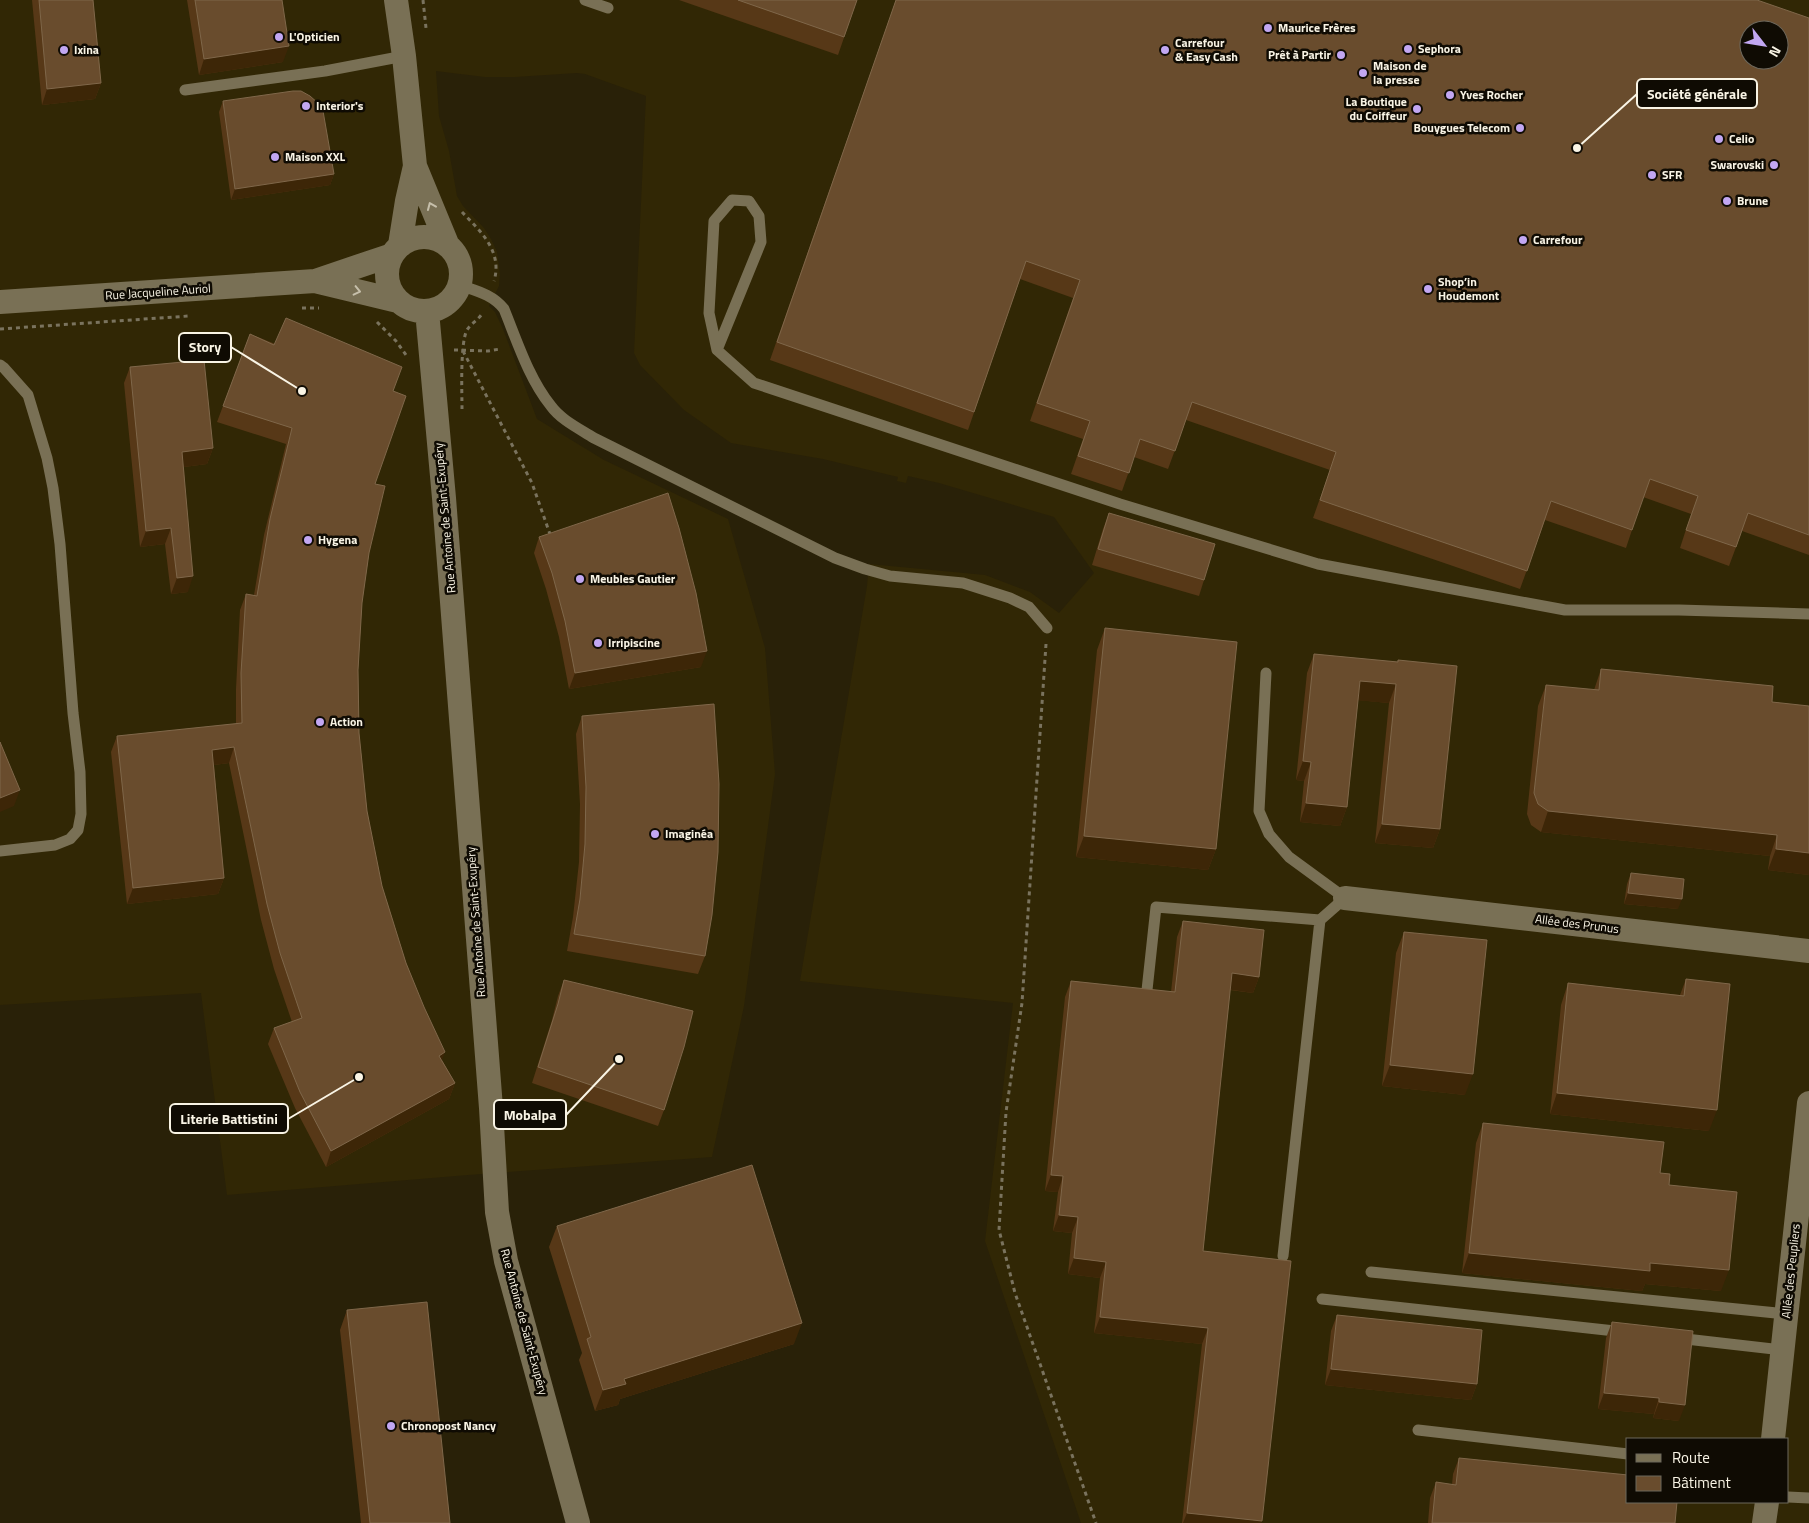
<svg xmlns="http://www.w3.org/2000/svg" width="1809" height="1523" font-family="'Titillium Web',sans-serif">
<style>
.built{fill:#312705;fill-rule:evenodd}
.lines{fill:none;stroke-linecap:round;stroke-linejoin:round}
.path{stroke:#7a735e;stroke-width:3;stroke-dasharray:4 4;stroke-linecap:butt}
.service{stroke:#797055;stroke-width:11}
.minor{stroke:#797055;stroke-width:24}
.wall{fill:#573817}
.shaded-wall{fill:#3d2607}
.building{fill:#694c2d;stroke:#7f674a;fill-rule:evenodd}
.oneway{stroke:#c6bfab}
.poi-dot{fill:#c2a7f2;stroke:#0f0b03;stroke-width:2}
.labels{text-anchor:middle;stroke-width:5;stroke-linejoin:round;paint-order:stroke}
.poi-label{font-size:12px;font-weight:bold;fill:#f9f4e5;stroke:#0f0b03;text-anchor:start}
.street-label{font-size:12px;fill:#f9f4e5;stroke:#0f0b03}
.leader{fill:none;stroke:#f9f4e5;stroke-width:2}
.callout-dot{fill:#f9f4e5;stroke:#0f0b03;stroke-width:2}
.callout{fill:#0f0b03;stroke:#f9f4e5;stroke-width:2}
.callout-label{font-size:14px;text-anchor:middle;font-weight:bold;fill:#f9f4e5}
</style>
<rect width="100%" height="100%" fill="#292108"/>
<!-- built -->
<path class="built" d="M 0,0 L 1809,0 L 1809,1523 L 1081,1523 L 985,1241 L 1013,1003 L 800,981 L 867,586 L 869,564 L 985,575 L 1030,592 L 1059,613 L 1094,573 L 1054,517 L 939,483 L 908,476 L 906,483 L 897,481 L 898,477 L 823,459 L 731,443 L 684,410 L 640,365 L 634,353 L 646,96 L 585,74 L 577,73 L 515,77 L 485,77 L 436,71 L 439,116 L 449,151 L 457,196 L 463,206 L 484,228 L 491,239 L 497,252 L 500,274 L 499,286 L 489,306 L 495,312 L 503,329 L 537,419 L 604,460 L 728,519 L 765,648 L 775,774 L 744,1006 L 712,1157 L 468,1175 L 227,1195 L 201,993 L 0,1005 ZM 1749,30 L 1779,30 L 1779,60 L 1749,60 ZM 1628,1439 L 1788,1439 L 1788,1502 L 1628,1502 Z"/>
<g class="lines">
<!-- path -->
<path class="path" d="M 423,0 L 426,28
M 462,212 C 480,231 503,251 494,281
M 302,308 L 319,308
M 377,322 L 396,341 L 406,355
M 0,329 L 189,316
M 454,350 L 488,351 L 500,349
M 463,351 L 532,483 L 551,537
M 462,409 C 462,392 460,343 467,330 C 471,323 479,320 483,312
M 1046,644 L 1022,1003 L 1006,1112 L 999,1230 L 1015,1293 L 1096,1523"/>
<!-- service -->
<path class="service" d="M 585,0 L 608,8
M 185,90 L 325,71 L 404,56
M 459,285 C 476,291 492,294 504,309 C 517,341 529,379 551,406 C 561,420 580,429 594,438 L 835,558 L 865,569 L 890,576 L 963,583 L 1010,598 L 1029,607 L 1047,628
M 717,350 L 761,242 L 759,216 L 749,201 L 732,200 L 714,221 L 709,313 L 717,350 L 754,383 L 1120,504 L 1318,564 L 1565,610 L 1679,610 L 1809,614
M 0,365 L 4,368 L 28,395 L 47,458 L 53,488 L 60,544 L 73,713 L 80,772 L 81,814 L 78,830 L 70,839 L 55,845 L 0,851
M 1266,673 L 1259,811 L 1269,834 L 1289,857 L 1345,898 L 1320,920 L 1283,1256
M 1147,990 L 1156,907 L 1320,920
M 1371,1272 L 1786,1314
M 1322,1299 L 1624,1332
M 1677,1338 L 1782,1350
M 1418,1430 L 1628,1454
M 1788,1497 L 1809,1498"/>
<!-- minor -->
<path class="minor" d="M 396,0 L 404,56 L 415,166 L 448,246
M387 274a37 37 0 1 1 74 0a37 37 0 1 1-74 0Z
M 400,245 L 407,201 L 415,166
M 315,281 L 398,301
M 0,302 L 315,281 L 392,255
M 427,311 L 444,498 L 491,1108 L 497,1212 L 506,1261 L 578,1523
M 1345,898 L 1809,951
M 1773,1439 L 1809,1103
M 1764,1523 L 1767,1502"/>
</g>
<!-- wall -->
<path class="wall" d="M 32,0 L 93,0 L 101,83 L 95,99 L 42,105 Z
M 187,0 L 282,0 L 283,62 L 199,75 Z
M 679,0 L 857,0 L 838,55 Z
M 896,0 L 1809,18 L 1809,555 L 1742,531 L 1729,566 L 1680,548 L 1691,514 L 1643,497 L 1626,548 L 1545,520 L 1520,589 L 1313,518 L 1330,470 L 1186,420 L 1168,469 L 1134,457 L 1122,491 L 1071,474 L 1083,439 L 1030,421 L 1073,298 L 1020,279 L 968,430 L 770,360 Z
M 223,101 L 334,174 L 330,185 L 231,200 L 219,112 Z
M 250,334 L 393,391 L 375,484 L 369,553 L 362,603 L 358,670 L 359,733 L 367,811 L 382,886 L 406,963 L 442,1060 L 455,1083 L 449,1099 L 326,1167 L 295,1108 L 268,1044 L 274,1028 L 292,1022 L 274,969 L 261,920 L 229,763 L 214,765 L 224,878 L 218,894 L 127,904 L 111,752 L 117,736 L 236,724 L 236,689 L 240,610 L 246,594 L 254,595 L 264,535 L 286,444 L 217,422 Z
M 130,367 L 213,448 L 207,464 L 184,467 L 188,592 L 171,594 L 165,544 L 140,547 L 124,383 Z
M 1109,513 L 1204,580 L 1199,596 L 1092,565 L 1103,529 Z
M 539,537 L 701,667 L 569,689 L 559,637 L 546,589 L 534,553 Z
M 1105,628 L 1216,849 L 1208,870 L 1076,857 L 1097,650 Z
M 1314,654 L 1397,662 L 1398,660 L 1440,829 L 1433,848 L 1375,843 L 1389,703 L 1358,700 L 1347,807 L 1340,826 L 1300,822 L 1304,781 L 1296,780 L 1307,673 Z
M 1601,669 L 1772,702 L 1809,706 L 1809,875 L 1768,870 L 1770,856 L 1541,832 L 1531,825 L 1527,814 L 1538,706 L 1546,685 L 1594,690 Z
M 582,716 L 705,956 L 698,974 L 567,951 L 573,917 L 579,862 L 580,804 L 576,734 Z
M 1631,873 L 1678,909 L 1624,904 L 1627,884 Z
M 1183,921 L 1259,977 L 1253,993 L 1230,990 L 1203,1251 L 1261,1523 L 1182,1523 L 1202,1344 L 1094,1333 L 1100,1278 L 1068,1274 L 1072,1233 L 1053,1231 L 1058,1192 L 1045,1191 L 1065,997 L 1071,981 L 1171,992 L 1177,937 Z
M 1404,932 L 1465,1095 L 1382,1086 L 1396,953 Z
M 1686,979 L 1709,1131 L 1550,1114 L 1561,1005 L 1568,983 L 1680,995 Z
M 564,980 L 664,1110 L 658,1126 L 532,1083 L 552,1020 L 558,996 Z
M 1483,1123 L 1660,1173 L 1669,1185 L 1721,1291 L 1645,1284 L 1642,1291 L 1462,1273 L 1476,1143 Z
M 557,1226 L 794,1344 L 620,1399 L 618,1405 L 595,1411 L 579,1360 L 582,1353 L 549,1247 Z
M 347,1310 L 450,1523 L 361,1523 L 340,1330 Z
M 1337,1315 L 1477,1384 L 1471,1400 L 1325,1385 L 1331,1331 Z
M 1612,1322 L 1679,1421 L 1653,1418 L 1654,1414 L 1598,1409 L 1606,1338 Z
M 1459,1458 L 1675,1523 L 1428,1523 L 1430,1498 L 1436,1482 L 1452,1485 L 1453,1474 Z"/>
<!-- shaded-wall -->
<path class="shaded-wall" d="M 289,46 L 283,62 L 199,75 L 204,59 Z
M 101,83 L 95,99 L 42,105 L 47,89 Z
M 334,174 L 330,185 L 231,200 L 235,189 Z
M 213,448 L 207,464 L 176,468 L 182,452 Z
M 171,528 L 165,544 L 140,547 L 146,531 Z
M 193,576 L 188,592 L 171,594 L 177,578 Z
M 707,651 L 701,667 L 569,689 L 575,673 Z
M 1360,681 L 1396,684 L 1389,703 L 1353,700 Z
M 234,747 L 229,763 L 206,766 L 212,750 Z
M 1303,761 L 1311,762 L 1304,781 L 1296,780 Z
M 20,790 L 14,806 L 0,812 L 0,798 Z
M 1306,803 L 1347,807 L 1340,826 L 1300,822 Z
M 1548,811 L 1777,835 L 1770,856 L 1541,832 Z
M 1382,824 L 1440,829 L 1433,848 L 1375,843 Z
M 1084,836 L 1216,849 L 1208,870 L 1076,857 Z
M 1776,849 L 1809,853 L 1809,875 L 1768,870 Z
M 224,878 L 218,894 L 127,904 L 133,888 Z
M 1628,893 L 1682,899 L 1678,909 L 1624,904 Z
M 1232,973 L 1259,977 L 1253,993 L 1226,989 Z
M 445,1052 L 439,1068 L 439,1056 Z
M 1390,1065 L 1473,1074 L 1465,1095 L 1382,1086 Z
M 455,1083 L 449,1099 L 326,1167 L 331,1151 Z
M 1557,1093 L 1717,1110 L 1709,1131 L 1550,1114 Z
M 1051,1175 L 1063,1176 L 1058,1192 L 1045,1191 Z
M 1059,1215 L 1078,1217 L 1072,1233 L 1053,1231 Z
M 1469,1253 L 1650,1263 L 1729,1270 L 1721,1291 L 1645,1284 L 1642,1291 L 1462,1273 Z
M 1074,1258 L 1106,1262 L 1100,1278 L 1068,1274 Z
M 1100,1317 L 1208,1328 L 1202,1344 L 1094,1333 Z
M 802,1323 L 794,1344 L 620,1399 L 618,1405 L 595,1411 L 603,1390 L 624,1379 Z
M 1331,1369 L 1477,1384 L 1471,1400 L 1325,1385 Z
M 1604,1393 L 1659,1398 L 1654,1414 L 1598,1409 Z
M 1659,1402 L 1685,1405 L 1679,1421 L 1653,1418 Z
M 1187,1513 L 1262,1521 L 1261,1523 L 1183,1523 Z"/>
<!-- building -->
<path class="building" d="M 39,0 L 93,0 L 101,83 L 47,89 Z
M 195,0 L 282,0 L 289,46 L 204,59 Z
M 738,0 L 857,0 L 844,37 Z
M 896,0 L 1757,0 L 1809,18 L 1809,535 L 1748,513 L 1736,547 L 1686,530 L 1698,496 L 1650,479 L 1632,530 L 1551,501 L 1527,571 L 1320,500 L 1336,452 L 1192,402 L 1175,451 L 1140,439 L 1129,473 L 1078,456 L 1090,421 L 1037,403 L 1080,280 L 1026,261 L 974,412 L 777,342 ZM 1749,30 L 1779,30 L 1779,60 L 1749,60 Z
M 293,91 L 301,91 L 310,96 L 319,104 L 323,111 L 334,174 L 235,189 L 223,101 Z
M 286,318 L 402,367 L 393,391 L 406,396 L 375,484 L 385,486 L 369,553 L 362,603 L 358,670 L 359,733 L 367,811 L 382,886 L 406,963 L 424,1007 L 445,1052 L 439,1056 L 455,1083 L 331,1151 L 300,1092 L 274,1028 L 302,1018 L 280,953 L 267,904 L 234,747 L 212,750 L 224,878 L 133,888 L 117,736 L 242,723 L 241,673 L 246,594 L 257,596 L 270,519 L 292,428 L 223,406 L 250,334 L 274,345 Z
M 204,360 L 213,448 L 182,452 L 193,576 L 177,578 L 171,528 L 146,531 L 130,367 Z
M 668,493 L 679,528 L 696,593 L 707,651 L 575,673 L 565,621 L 552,573 L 539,537 Z
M 1109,513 L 1215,544 L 1204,580 L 1098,549 Z
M 1105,628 L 1237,642 L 1216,849 L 1084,836 Z
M 1314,654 L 1398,662 L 1398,660 L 1457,666 L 1440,829 L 1382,824 L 1396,684 L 1360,681 L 1347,807 L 1306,803 L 1311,762 L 1303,761 Z
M 1601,669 L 1773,686 L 1772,702 L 1809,706 L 1809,853 L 1776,849 L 1777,835 L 1548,811 L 1538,804 L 1534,793 L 1546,685 L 1599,690 Z
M 714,704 L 719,784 L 718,852 L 712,915 L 705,956 L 574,934 L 580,899 L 585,844 L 586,787 L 582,716 Z
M 0,742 L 20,790 L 0,798 Z
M 1631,873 L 1684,879 L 1682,899 L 1628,893 Z
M 1183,921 L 1264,930 L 1259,977 L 1232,973 L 1203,1251 L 1291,1261 L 1262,1521 L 1187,1513 L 1208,1328 L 1100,1317 L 1106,1262 L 1074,1258 L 1078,1217 L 1059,1215 L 1063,1176 L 1051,1175 L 1071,981 L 1175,992 Z
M 1404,932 L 1487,940 L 1473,1074 L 1390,1065 Z
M 1686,979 L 1730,984 L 1717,1110 L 1557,1093 L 1568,983 L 1684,996 Z
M 564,980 L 693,1011 L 684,1047 L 664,1110 L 538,1067 L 558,1004 Z
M 1483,1123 L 1664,1142 L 1660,1173 L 1670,1174 L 1669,1185 L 1737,1192 L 1729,1270 L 1650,1263 L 1650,1271 L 1469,1253 Z
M 752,1165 L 802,1323 L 624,1379 L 626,1384 L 603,1390 L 587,1339 L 591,1337 L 557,1226 Z
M 427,1302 L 450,1523 L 370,1523 L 347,1310 Z
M 1337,1315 L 1482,1330 L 1477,1384 L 1331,1369 Z
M 1612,1322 L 1693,1331 L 1685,1405 L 1659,1402 L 1659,1398 L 1604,1393 Z
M 1459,1458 L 1628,1475 L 1628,1502 L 1677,1502 L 1675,1523 L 1432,1523 L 1436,1482 L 1456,1485 Z"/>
<!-- one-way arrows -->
<defs><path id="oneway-chevron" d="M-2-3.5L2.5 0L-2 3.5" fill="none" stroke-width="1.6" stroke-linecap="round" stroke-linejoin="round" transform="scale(1.25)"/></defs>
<g class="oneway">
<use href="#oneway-chevron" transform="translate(431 206) rotate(-113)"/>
<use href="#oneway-chevron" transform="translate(357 291) rotate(13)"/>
</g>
<!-- markers -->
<g class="poi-dot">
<circle cx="1268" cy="28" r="5"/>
<circle cx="279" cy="37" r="5"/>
<circle cx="1408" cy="49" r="5"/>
<circle cx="64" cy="50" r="5"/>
<circle cx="1165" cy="50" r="5"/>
<circle cx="1341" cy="55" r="5"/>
<circle cx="1363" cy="73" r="5"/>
<circle cx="1450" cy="95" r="5"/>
<circle cx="306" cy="106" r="5"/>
<circle cx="1417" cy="109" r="5"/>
<circle cx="1520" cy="128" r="5"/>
<circle cx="1719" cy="139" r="5"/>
<circle cx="275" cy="157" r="5"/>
<circle cx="1774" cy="165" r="5"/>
<circle cx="1652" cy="175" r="5"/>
<circle cx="1727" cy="201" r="5"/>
<circle cx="1523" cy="240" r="5"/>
<circle cx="1428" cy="289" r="5"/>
<circle cx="308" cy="540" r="5"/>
<circle cx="580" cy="579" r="5"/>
<circle cx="598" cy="643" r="5"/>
<circle cx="320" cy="722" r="5"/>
<circle cx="655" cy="834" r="5"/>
<circle cx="391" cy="1426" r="5"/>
</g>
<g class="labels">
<!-- poi labels -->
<g class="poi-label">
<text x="1278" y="32">Maurice Frères</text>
<text x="289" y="41">L'Opticien</text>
<text x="1175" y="47">Carrefour<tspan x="1175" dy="14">&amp; Easy Cash</tspan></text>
<text x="1418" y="53">Sephora</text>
<text x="74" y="54">Ixina</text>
<text x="1331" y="59" text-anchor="end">Prêt à Partir</text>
<text x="1373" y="70">Maison de<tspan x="1373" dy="14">la presse</tspan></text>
<text x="1460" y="99">Yves Rocher</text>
<text x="1407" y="106" text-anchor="end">La Boutique<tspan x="1407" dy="14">du Coiffeur</tspan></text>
<text x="316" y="110">Interior's</text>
<text x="1510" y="132" text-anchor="end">Bouygues Telecom</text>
<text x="1729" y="143">Celio</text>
<text x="285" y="161">Maison XXL</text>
<text x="1764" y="169" text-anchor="end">Swarovski</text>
<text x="1662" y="179">SFR</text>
<text x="1737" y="205">Brune</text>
<text x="1533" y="244">Carrefour</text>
<text x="1438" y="286">Shop’in<tspan x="1438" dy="14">Houdemont</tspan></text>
<text x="318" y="544">Hygena</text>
<text x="590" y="583">Meubles Gautier</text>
<text x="608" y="647">Irripiscine</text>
<text x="330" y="726">Action</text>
<text x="665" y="838">Imaginéa</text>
<text x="401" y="1430">Chronopost Nancy</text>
</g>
<!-- street labels -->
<g class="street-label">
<text transform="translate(158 292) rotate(-4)" y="4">Rue Jacqueline Auriol</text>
<text transform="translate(445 518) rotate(-95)" y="4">Rue Antoine de Saint-Exupéry</text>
<text transform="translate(476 922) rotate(-94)" y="4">Rue Antoine de Saint-Exupéry</text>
<text transform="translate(1577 924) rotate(7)" y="4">Allée des Prunus</text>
<text transform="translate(1791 1271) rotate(-84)" y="4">Allée des Peupliers</text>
<text transform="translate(524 1322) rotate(75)" y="4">Rue Antoine de Saint-Exupéry</text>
</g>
</g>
<!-- callouts -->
<path class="leader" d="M1577 148L1637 94M302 391L231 347M619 1059L566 1115M359 1077L288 1119"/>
<g class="callout-dot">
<circle cx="1577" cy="148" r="5"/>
<circle cx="302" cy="391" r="5"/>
<circle cx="619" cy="1059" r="5"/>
<circle cx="359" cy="1077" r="5"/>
</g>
<g class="callout">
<rect x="1637" y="79" width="120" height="29" rx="5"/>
<rect x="179" y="333" width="52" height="29" rx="5"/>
<rect x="494" y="1100" width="72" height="29" rx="5"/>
<rect x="170" y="1104" width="118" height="29" rx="5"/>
</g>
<g class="callout-label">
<text x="1697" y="99">Société générale</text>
<text x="205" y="352">Story</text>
<text x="530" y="1120">Mobalpa</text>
<text x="229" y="1124">Literie Battistini</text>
</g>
<!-- legend -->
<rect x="1626" y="1438" width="162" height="65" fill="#0f0b03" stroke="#6d685d"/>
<rect x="1636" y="1454" width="25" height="8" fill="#797055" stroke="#6d685d"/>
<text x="1672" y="1463" font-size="15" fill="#f9f4e5">Route</text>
<rect x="1636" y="1476" width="25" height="15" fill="#694c2d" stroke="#6d685d"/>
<text x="1672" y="1488" font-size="15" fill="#f9f4e5">Bâtiment</text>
<!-- north arrow -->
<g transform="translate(1764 45) rotate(121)"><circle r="24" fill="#0f0b03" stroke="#6d685d"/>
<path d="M0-4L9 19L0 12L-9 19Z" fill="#c2a7f2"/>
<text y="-8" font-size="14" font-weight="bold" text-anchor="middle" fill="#f9f4e5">N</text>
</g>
</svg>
